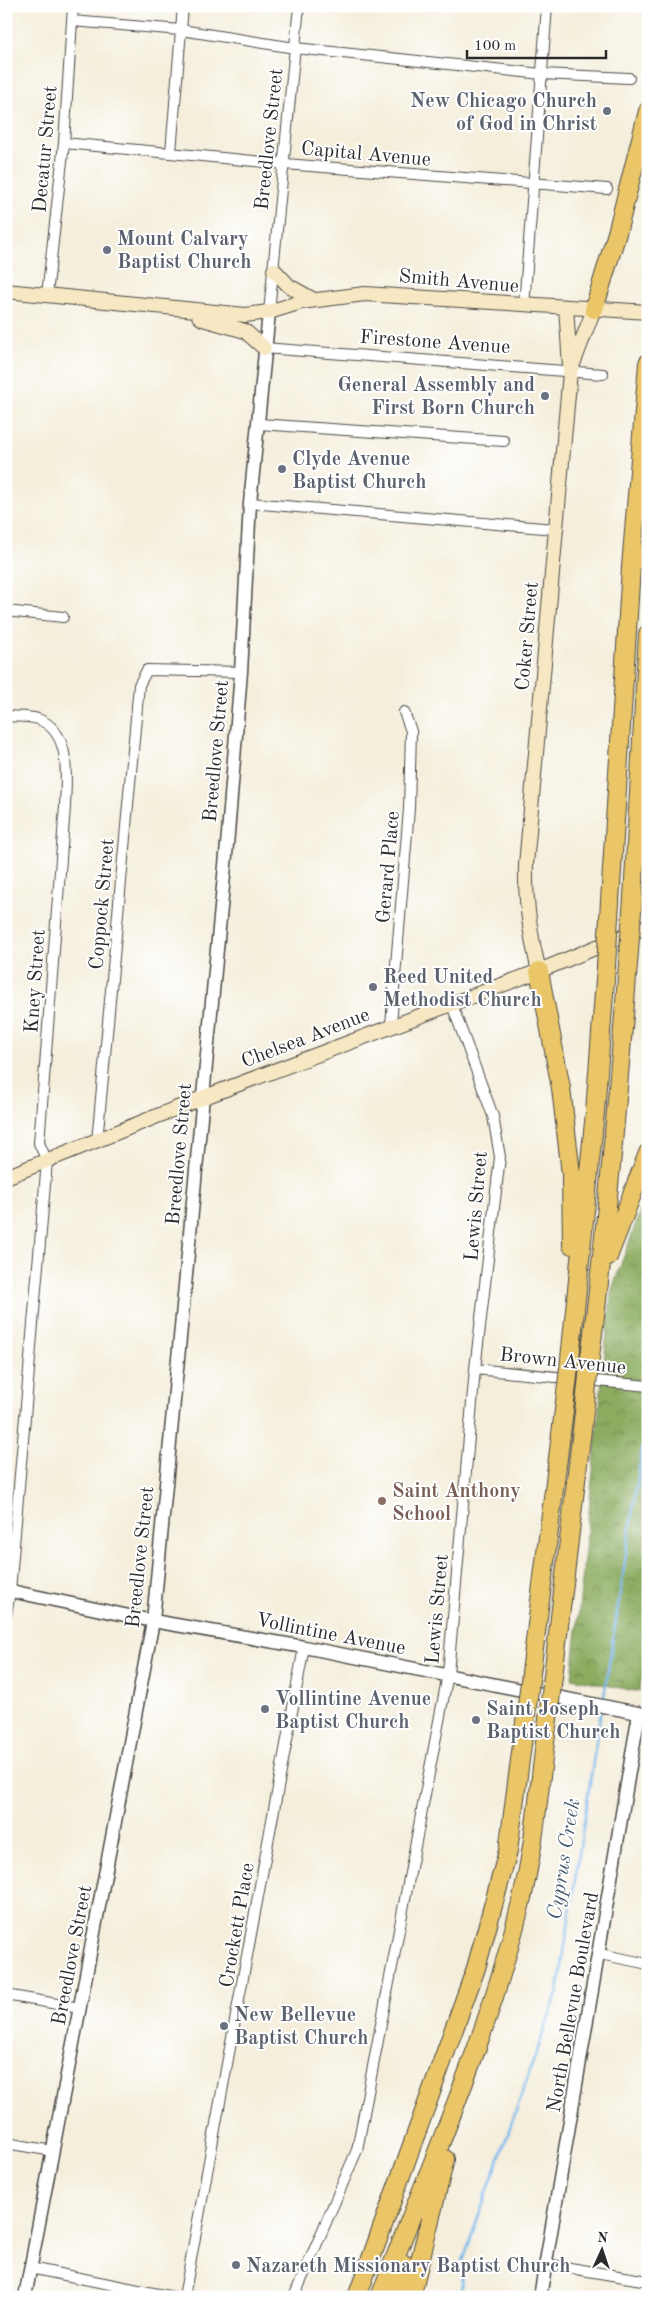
<svg xmlns="http://www.w3.org/2000/svg" width="654" height="2303" font-family="'Old Standard TT',serif">
<style>
.forest{fill:url(#forest-crowns);stroke:#5c6c46}
.lines{fill:none;stroke-linecap:round;stroke-linejoin:round}
.stream{stroke:#7ab8ed;stroke-width:2.5}
.minor-casing{stroke:#494845;stroke-width:12}
.tertiary-casing{stroke:#494845;stroke-width:15}
.secondary-casing{stroke:#494845;stroke-width:16}
.motorway-casing{stroke:#494845;stroke-width:20}
.minor{stroke:#fff;stroke-width:10}
.tertiary{stroke:#fff;stroke-width:12}
.secondary{stroke:#f7e8c3;stroke-width:14}
.motorway{stroke:#eac669;stroke-width:18}
.motorway-bridge-casing{stroke:#494845;stroke-width:20;stroke-linecap:butt}
.motorway-bridge{stroke:#eac669;stroke-width:18}
.worship-dot{fill:#6b7280;stroke:#fff;stroke-width:2}
.education-dot{fill:#8d6e63;stroke:#fff;stroke-width:2}
.labels{text-anchor:middle;stroke-width:4;stroke-linejoin:round;paint-order:stroke}
.worship-label{font-size:20px;font-weight:bold;fill:#5b616d;stroke:#fff;text-anchor:start}
.street-label{font-size:20px;fill:#2b2b2b;stroke:#fff}
.education-label{font-size:20px;font-weight:bold;fill:#785e54;stroke:#fff;text-anchor:start}
.water-label{font-size:21px;font-style:italic;fill:#475c6f;stroke:#fff}
</style>
<defs>
<pattern id="forest-crowns" width="20" height="18" patternUnits="userSpaceOnUse" patternTransform="scale(1.25)"><rect width="20" height="18" fill="#8cac60"/><path d="M2 6a3 3 0 1 1 6 0M12 15a3 3 0 1 1 6 0" fill="none" stroke="#738c4f"/></pattern>
</defs>
<rect width="100%" height="100%" fill="#fff"/>
<filter id="ink" filterUnits="userSpaceOnUse"><feTurbulence type="fractalNoise" baseFrequency=".02" numOctaves="2"/><feDisplacementMap in="SourceGraphic" scale="10" xChannelSelector="R" yChannelSelector="G"/><feConvolveMatrix kernelMatrix="1 2 1 2 8 2 1 2 1" color-interpolation-filters="sRGB"/></filter>
<filter id="wash" filterUnits="userSpaceOnUse"><feTurbulence type="fractalNoise" baseFrequency=".0096" numOctaves="4" result="noise"/><feDisplacementMap in="SourceGraphic" scale="20" xChannelSelector="R" yChannelSelector="G"/><feGaussianBlur stdDeviation="1.12" result="paint"/><feColorMatrix in="noise" values="0 0 0 0 0 0 0 0 0 0 0 0 0 0 0 0 0 1.4 0 .05"/><feComposite in="paint" operator="in"/></filter>
<g filter="url(#wash)">
<rect width="100%" height="100%" fill="#f4eedb"/>
<!-- forest -->
<path class="forest" d="M 648,1189 L 648,1644 L 639,1692 L 572,1678 L 611,1292 Z"/>
<g class="lines">
<!-- stream -->
<path class="stream" d="M 603,1703 L 648,1412
M 462,2297 L 463,2261 L 558,1991 L 601,1710"/>
</g>
</g>
<g filter="url(#ink)">
<g class="lines">
<!-- minor casing -->
<g class="minor-casing">
<path id="minor" d="M 72,21 L 181,30 L 295,48 L 542,74 L 629,78
M 64,143 L 285,164 L 607,189
M 171,152 L 183,6
M 47,295 L 64,143 L 73,6
M 524,306 L 547,6
M 269,312 L 299,6
M 264,348 L 603,374
M 259,424 L 504,441
M 250,503 L 555,529
M 6,611 L 63,617
M 6,716 C 16,717 29,716 38,719 C 72,732 66,776 65,807 L 39,1143 L 47,1161 L 10,1591 L 6,1615
M 391,1025 L 409,809 L 411,731 L 404,712
M 97,1142 L 139,685 L 147,670 L 241,672
M 475,1369 L 648,1386
M 600,1954 L 648,1964
M 6,1995 L 80,2008
M 6,2143 L 53,2151
M 546,2264 L 648,2281
M 30,2268 L 173,2297
M 184,2297 L 304,1647
M 294,2297 L 357,2150 L 448,1674 L 475,1369 L 500,1157 L 493,1116 L 451,1002"/>
</g>
<!-- tertiary casing -->
<g class="tertiary-casing">
<path id="tertiary" d="M 6,1590 L 153,1621 L 304,1647 L 648,1715
M 25,2297 L 153,1621 L 228,834 L 241,672 L 250,503 L 269,312
M 540,2297 L 639,1713"/>
</g>
<!-- secondary casing -->
<g class="secondary-casing">
<path id="secondary" d="M 274,270 L 289,286 L 314,300
M 6,291 L 245,315 L 269,312 L 301,302 L 365,294 L 648,312
M 566,307 L 570,366
M 199,316 L 203,319 L 245,331 L 264,348
M 539,971 C 530,935 525,902 526,865 L 570,372 L 594,309
M 6,1177 L 202,1098 L 539,971 L 648,926"/>
</g>
<!-- motorway casing -->
<g class="motorway-casing">
<path id="motorway" d="M 594,309 L 617,233 L 648,111
M 633,898 L 648,634
M 610,901 L 631,567 L 648,363
M 539,971 L 561,1088 L 571,1174 L 572,1245
M 608,1257 L 648,1153
M 590,1357 C 607,1226 618,1095 628,964
M 570,1359 L 595,1112 L 606,967
M 532,1665 L 565,1402
M 554,1668 L 585,1404
M 357,2297 L 476,1968 L 508,1851 L 525,1722
M 380,2297 C 429,2167 487,2041 520,1906 C 535,1848 539,1786 547,1727
M 395,2297 L 404,2264
M 411,2297 L 445,2159"/>
</g>
<!-- minor -->
<use href="#minor" class="minor"/>
<!-- tertiary -->
<use href="#tertiary" class="tertiary"/>
<!-- secondary -->
<use href="#secondary" class="secondary"/>
<!-- motorway -->
<use href="#motorway" class="motorway"/>
<!-- motorway-bridge casing -->
<g class="motorway-bridge-casing">
<path id="motorway-bridge" d="M 628,964 L 633,898
M 606,967 L 610,901
M 565,1402 L 570,1359
M 585,1404 L 590,1357
M 525,1722 L 532,1665
M 547,1727 L 554,1668"/>
</g>
<!-- motorway-bridge -->
<use href="#motorway-bridge" class="motorway-bridge"/>
</g>
</g>
<!-- markers -->
<g class="worship-dot">
<circle cx="607" cy="111" r="5"/>
<circle cx="107" cy="250" r="5"/>
<circle cx="545" cy="396" r="5"/>
<circle cx="282" cy="469" r="5"/>
<circle cx="373" cy="987" r="5"/>
<circle cx="265" cy="1709" r="5"/>
<circle cx="476" cy="1720" r="5"/>
<circle cx="224" cy="2026" r="5"/>
<circle cx="236" cy="2265" r="5"/>
</g>
<circle class="education-dot" cx="382" cy="1501" r="5"/>
<g class="labels">
<!-- worship labels -->
<g class="worship-label">
<text x="597" y="107" text-anchor="end">New Chicago Church<tspan x="597" dy="23">of God in Christ</tspan></text>
<text x="117" y="245">Mount Calvary<tspan x="117" dy="23">Baptist Church</tspan></text>
<text x="535" y="391" text-anchor="end">General Assembly and<tspan x="535" dy="23">First Born Church</tspan></text>
<text x="292" y="465">Clyde Avenue<tspan x="292" dy="23">Baptist Church</tspan></text>
<text x="383" y="983">Reed United<tspan x="383" dy="23">Methodist Church</tspan></text>
<text x="275" y="1705">Vollintine Avenue<tspan x="275" dy="23">Baptist Church</tspan></text>
<text x="486" y="1715">Saint Joseph<tspan x="486" dy="23">Baptist Church</tspan></text>
<text x="234" y="2021">New Bellevue<tspan x="234" dy="23">Baptist Church</tspan></text>
<text x="246" y="2272">Nazareth Missionary Baptist Church</text>
</g>
<!-- street labels -->
<g class="street-label">
<text transform="translate(268 139) rotate(-84)" y="7">Breedlove Street</text>
<text transform="translate(44 149) rotate(-85)" y="7">Decatur Street</text>
<text transform="translate(366 153) rotate(5)" y="7">Capital Avenue</text>
<text transform="translate(459 280) rotate(5)" y="7">Smith Avenue</text>
<text transform="translate(435 341) rotate(4)" y="7">Firestone Avenue</text>
<text transform="translate(526 636) rotate(-85)" y="7">Coker Street</text>
<text transform="translate(215 751) rotate(-85)" y="7">Breedlove Street</text>
<text transform="translate(387 867) rotate(-85)" y="7">Gerard Place</text>
<text transform="translate(101 904) rotate(-85)" y="7">Coppock Street</text>
<text transform="translate(34 981) rotate(-86)" y="7">Kney Street</text>
<text transform="translate(305 1037) rotate(-21)" y="7">Chelsea Avenue</text>
<text transform="translate(178 1154) rotate(-85)" y="7">Breedlove Street</text>
<text transform="translate(475 1206) rotate(-85)" y="7">Lewis Street</text>
<text transform="translate(563 1360) rotate(6)" y="7">Brown Avenue</text>
<text transform="translate(139 1557) rotate(-84)" y="7">Breedlove Street</text>
<text transform="translate(436 1609) rotate(-85)" y="7">Lewis Street</text>
<text transform="translate(331 1633) rotate(11)" y="7">Vollintine Avenue</text>
<text transform="translate(236 1925) rotate(-80)" y="7">Crockett Place</text>
<text transform="translate(71 1955) rotate(-79)" y="7">Breedlove Street</text>
<text transform="translate(572 2002) rotate(-80)" y="7">North Bellevue Boulevard</text>
</g>
<!-- education labels -->
<g class="education-label">
<text x="392" y="1497">Saint Anthony<tspan x="392" dy="23">School</tspan></text>
</g>
<!-- water labels -->
<g class="water-label">
<text transform="translate(563 1859) rotate(-81)" y="7">Cyprus Creek</text>
</g>
</g>
<!-- margin -->
<rect width="654" height="2303" fill="none" stroke="#fff" stroke-width="25"/>
<!-- north arrow -->
<g transform="translate(602 2250) rotate(3)" stroke="#ffffff" stroke-width="4" paint-order="stroke">
<path d="M0-4L9 19L0 12L-9 19Z" fill="#2b2b2b"/>
<text y="-8" font-size="14" font-weight="bold" text-anchor="middle" fill="#2b2b2b">N</text>
</g>
<!-- scale -->
<path d="M467 50v8h139v-8" fill="none" stroke="#2b2b2b" stroke-width="2.5"/>
<text x="474" y="50" font-size="15" fill="#2b2b2b" stroke="#ffffff" stroke-width="4" paint-order="stroke">100 m</text>
</svg>
